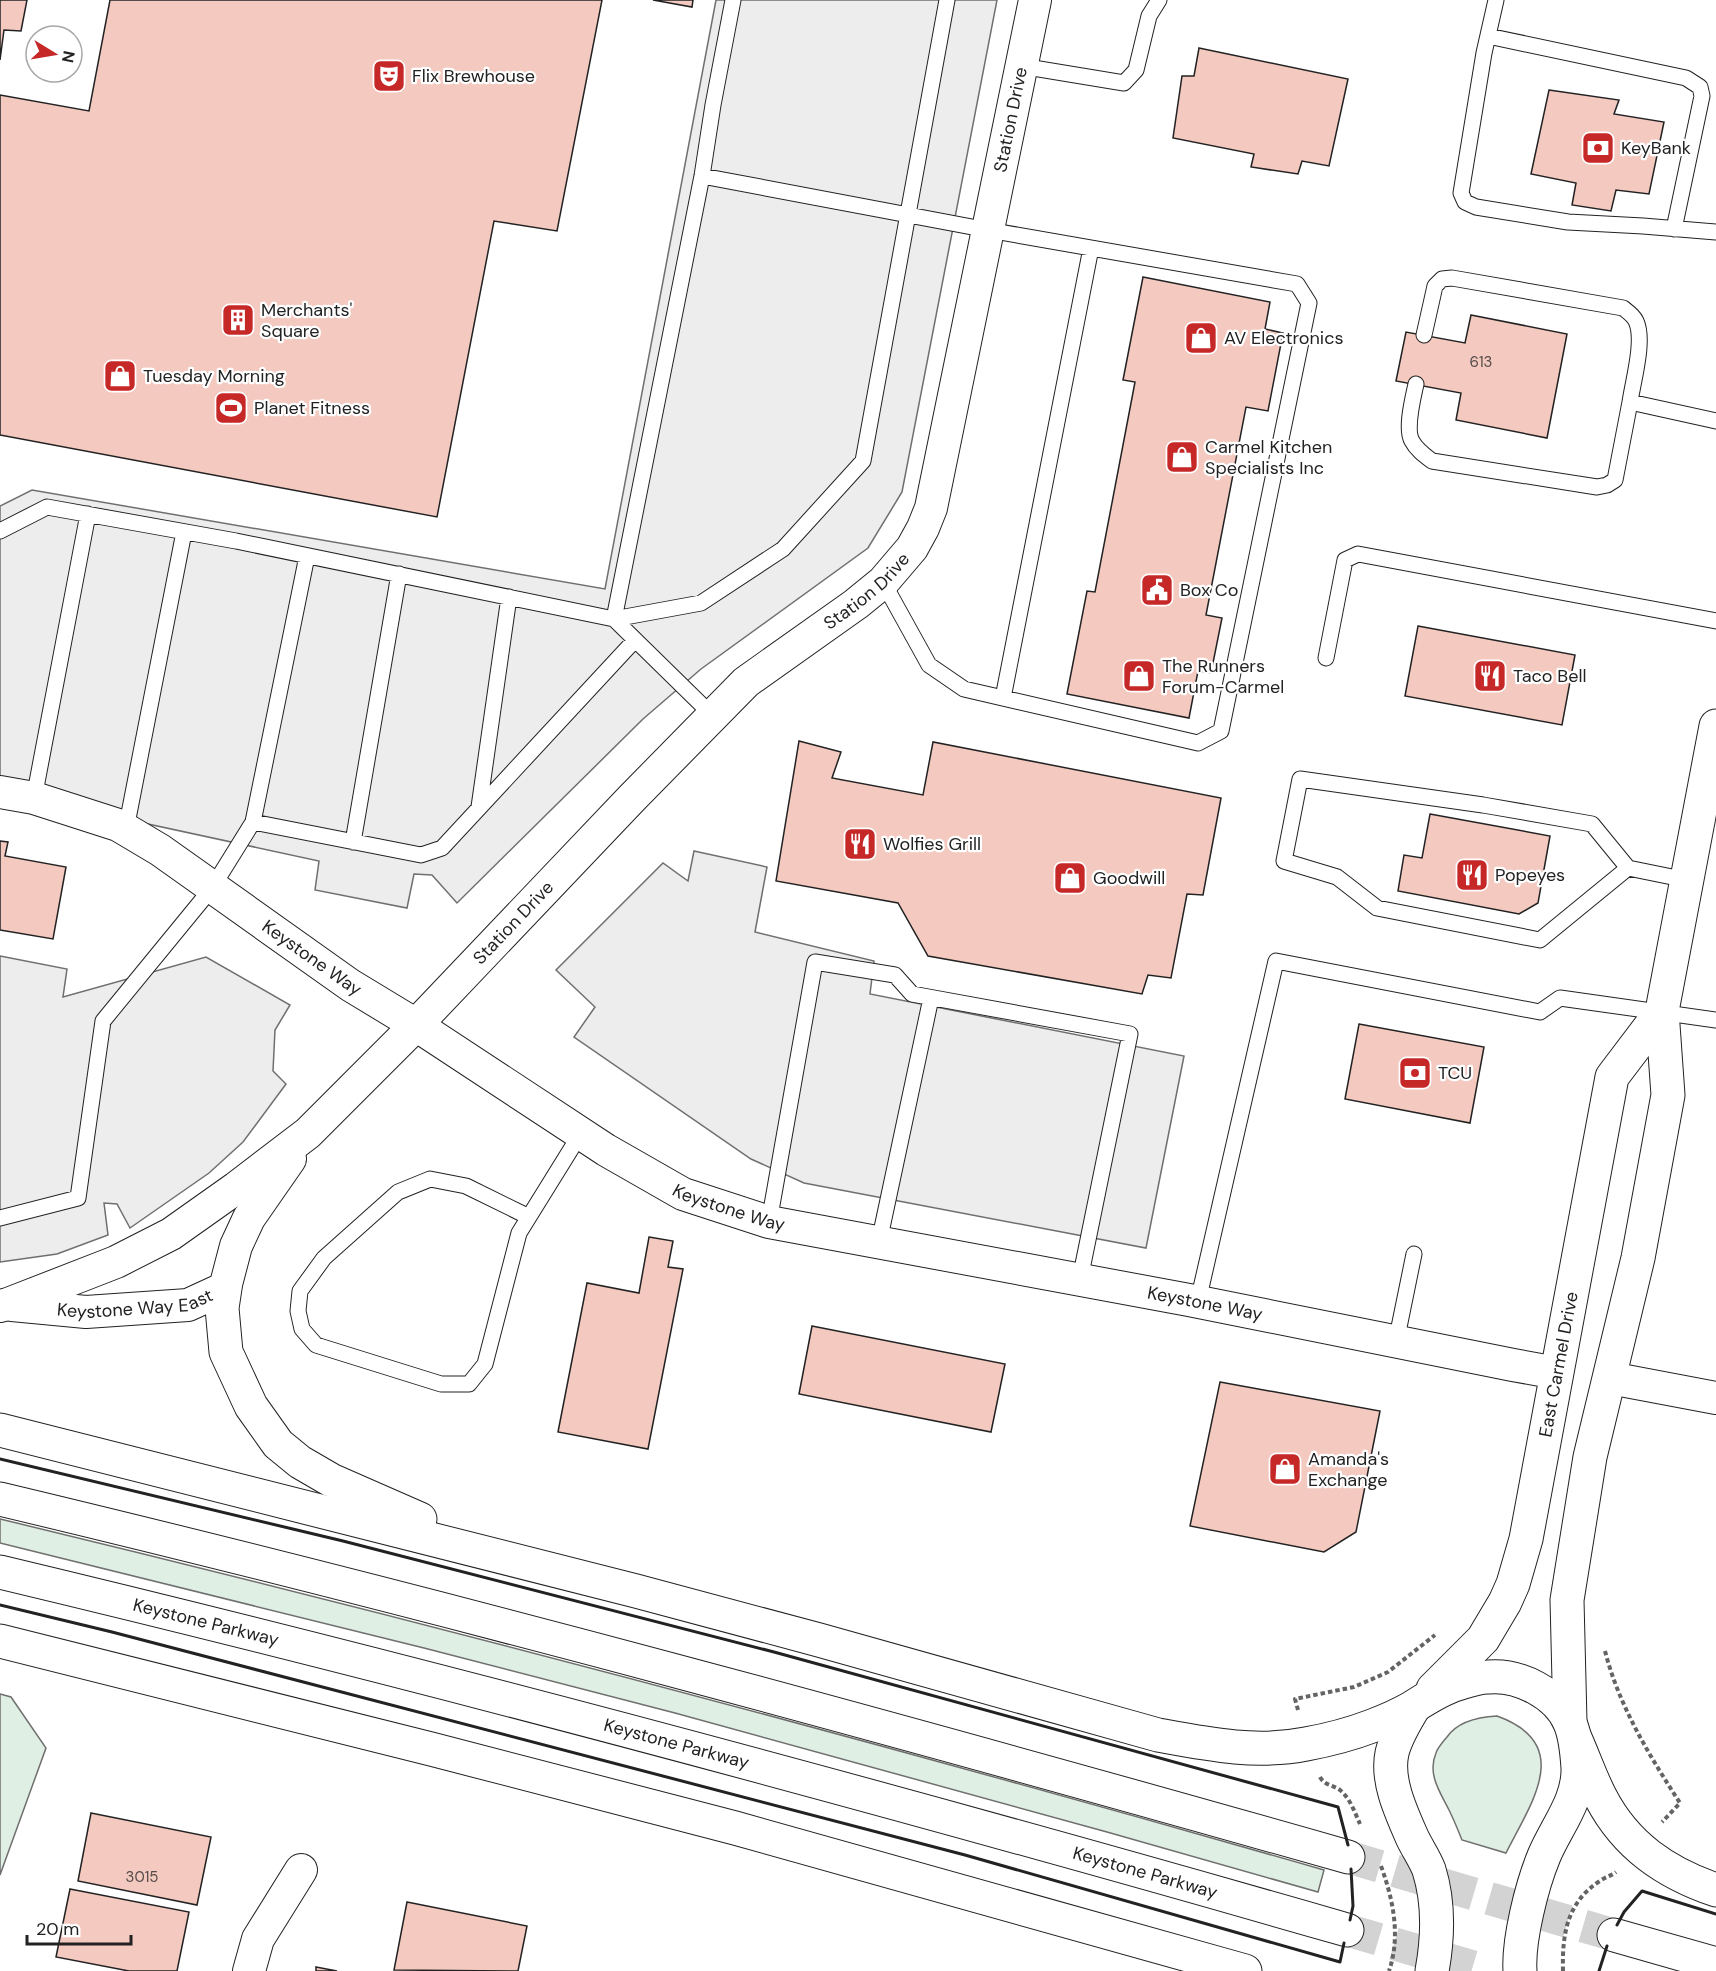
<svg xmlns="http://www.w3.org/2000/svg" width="1716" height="1971" font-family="'DM Sans',sans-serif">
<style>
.green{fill:#e0efe3;stroke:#6f6f6f;stroke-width:1.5}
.parking{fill:#ededed;stroke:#6f6f6f;stroke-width:1.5}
.building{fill:#f3c9c0;stroke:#222;stroke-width:1.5}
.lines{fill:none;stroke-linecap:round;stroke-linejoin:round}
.highway-tunnel{stroke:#d3d3d3;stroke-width:33;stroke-dasharray:33 16;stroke-linecap:butt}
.lane-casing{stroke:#222;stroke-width:17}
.street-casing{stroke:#222;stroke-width:34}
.secondary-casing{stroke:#222;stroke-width:35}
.highway-casing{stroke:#222;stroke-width:35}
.path{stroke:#646464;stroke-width:4;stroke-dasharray:4.5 3;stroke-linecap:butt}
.lane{stroke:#fff;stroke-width:15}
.street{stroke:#fff;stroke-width:32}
.secondary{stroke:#fff;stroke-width:33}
.highway{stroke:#fff;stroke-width:33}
.wall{stroke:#222;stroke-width:3}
.labels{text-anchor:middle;stroke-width:4.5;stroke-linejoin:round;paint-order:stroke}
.number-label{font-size:15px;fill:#564c4a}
.poi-label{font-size:18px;fill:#222;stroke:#fff;text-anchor:start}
.street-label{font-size:18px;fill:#222;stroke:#fff}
</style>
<rect width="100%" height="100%" fill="#fff"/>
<!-- green -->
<path class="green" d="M 0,1519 C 444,1626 885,1744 1324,1870 L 1318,1892 L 1107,1832 L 675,1713 L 424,1648 L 0,1543 Z
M 0,1694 L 11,1697 L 46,1748 L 0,1875 Z
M 1497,1716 C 1575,1744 1531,1803 1506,1853 L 1462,1840 C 1458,1830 1454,1820 1449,1810 C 1440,1792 1427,1774 1436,1753 C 1438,1747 1443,1742 1447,1737 C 1458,1721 1478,1717 1497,1716 Z"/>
<!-- parking -->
<path class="parking" d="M 716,0 L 997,0 L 902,492 L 868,548 L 701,669 L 643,719 L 457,903 L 432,875 L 414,874 L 407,908 L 315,890 L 319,861 L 0,792 L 0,506 L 32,490 L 605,589 Z
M 694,851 L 767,867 L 755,932 L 874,961 L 870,994 L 1184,1056 L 1146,1248 L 804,1183 L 751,1159 L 574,1037 L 595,1007 L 556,970 L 663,863 L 688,881 Z
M 0,956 L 67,969 L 63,997 L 206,957 L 290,1005 L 275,1030 L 273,1071 L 286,1084 L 243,1142 L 209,1173 L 130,1228 L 117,1204 L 104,1203 L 108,1235 L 57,1254 L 0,1262 Z"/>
<!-- building -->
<path class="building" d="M 0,0 L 27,0 L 21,31 L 4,30 L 0,60 Z
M 110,0 L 602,0 L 557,231 L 494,221 L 437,517 L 0,435 L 0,95 L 89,111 Z
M 653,0 L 693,0 L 692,7 Z
M 1199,48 L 1348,79 L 1329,166 L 1302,161 L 1298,174 L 1251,167 L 1254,154 L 1173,138 L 1182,76 L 1194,76 Z
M 1549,90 L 1619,100 L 1614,114 L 1664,122 L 1649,194 L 1616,190 L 1611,211 L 1572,205 L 1576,183 L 1531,174 Z
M 1143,277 L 1270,302 L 1265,329 L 1283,333 L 1268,411 L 1246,407 L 1206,615 L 1222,618 L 1211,673 L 1198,671 L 1189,718 L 1067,694 L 1087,591 L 1095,592 L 1135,382 L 1123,380 Z
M 1471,315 L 1567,334 L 1547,438 L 1456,420 L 1461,393 L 1396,381 L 1406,332 L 1465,343 Z
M 1418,626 L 1575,655 L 1562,725 L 1405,696 Z
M 799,741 L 841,752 L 832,778 L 923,795 L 933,742 L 1221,798 L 1203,895 L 1187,894 L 1171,978 L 1148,975 L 1142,994 L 928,956 L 898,903 L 776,881 Z
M 1430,814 L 1550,836 L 1538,903 L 1519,914 L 1398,891 L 1404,855 L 1422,858 Z
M 0,841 L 8,842 L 5,856 L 66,867 L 53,939 L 0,930 Z
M 1359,1024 L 1484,1047 L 1470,1123 L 1345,1099 Z
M 649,1237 L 673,1241 L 668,1267 L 683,1269 L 648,1449 L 558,1432 L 587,1283 L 639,1293 Z
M 812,1326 L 1005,1364 L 991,1432 L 799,1394 Z
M 1220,1382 L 1380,1411 L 1356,1532 L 1324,1552 L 1190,1526 Z
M 91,1813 L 211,1837 L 197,1905 L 78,1881 Z
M 70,1889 L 189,1912 L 177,1971 L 129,1971 L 56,1957 Z
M 407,1902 L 527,1926 L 518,1971 L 394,1970 Z
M 316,1967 L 337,1971 L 316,1971 Z"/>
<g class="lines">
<!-- highway-tunnel -->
<path class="highway-tunnel" d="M 1348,1857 L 1614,1935
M 1347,1930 L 1487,1971"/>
<!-- lane casing -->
<g class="lane-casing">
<path id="lane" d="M 1496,0 L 1484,53 L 1461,193 L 1465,202 L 1476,207 L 1568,222 L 1643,226 L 1716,232
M 1488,36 L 1686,78 L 1700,87 L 1702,96 L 1674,229
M 1021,66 L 1124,83 L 1136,70 L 1149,16 L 1159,0
M 702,176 L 988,230 L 1297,284 L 1309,303 L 1221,731 L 1198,743 L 964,689 L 929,665 L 883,582
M 1424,335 L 1435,286 L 1442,279 L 1452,278 L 1623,308 C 1628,312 1633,315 1636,321 C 1645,340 1633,381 1630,402 L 1716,421
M 1416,384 C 1413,398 1405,429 1412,441 C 1416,449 1424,455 1432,461 L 1597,487 L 1607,485 L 1615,480 L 1630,402
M 0,531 L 47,507 L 236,541 L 614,619 L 701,603 L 783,549 L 863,461 L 947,0
M 614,619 L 702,176 L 713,105 L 733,0
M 614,619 L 713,716
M 1326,658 L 1345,560 L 1358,554 L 1716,621
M 1003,698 L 1091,248
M 34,798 L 88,514
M 479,807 L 509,597
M 253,822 L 421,855 L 442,848 L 635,640
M 126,829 L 184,532
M 353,842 L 399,574
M 1628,868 L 1540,940 L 1377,908 L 1337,877 L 1284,861 L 1300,779 L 1483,805 L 1592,824 L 1628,868 L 1687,880
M 529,1217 L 466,1186 L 430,1179 L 398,1192 L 324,1258 L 300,1291 L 298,1311 L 302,1329 L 316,1345 L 441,1384 L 469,1384 L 485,1364 L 519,1233 L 581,1133
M 0,1218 L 78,1198 L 103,1021 L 212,888 L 253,822 L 307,556
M 769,1222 L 815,962 L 895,975 L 912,994 L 1130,1034 L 1080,1279
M 879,1242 L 931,998
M 1198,1301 L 1276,961 L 1540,1012 L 1560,998 L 1716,1020
M 1396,1342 L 1414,1254"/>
</g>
<!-- street casing -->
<g class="street-casing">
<g id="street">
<path id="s1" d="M 0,792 L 34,798 L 118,825 L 160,850 L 350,985 L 416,1025 L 606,1150 L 683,1194 L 769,1222 L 1189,1300 L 1513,1365 L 1557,1373"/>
<path id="s2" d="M 12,1305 L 86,1312 L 188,1305 L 225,1288 L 236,1246 L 249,1218 L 290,1159"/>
<path id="s3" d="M 0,1306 L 8,1304 L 116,1262 L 171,1234 L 236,1188 L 308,1133 L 416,1025 L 632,798 L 746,682 L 856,604 L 883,582 L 912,548 L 923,528 L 931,508 L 1035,0"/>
<path d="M 1610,1378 L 1716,1398"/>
<path d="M 249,1971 L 258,1939 L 301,1870"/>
</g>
</g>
<!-- secondary casing -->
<g class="secondary-casing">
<g id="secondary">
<path d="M 225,1288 L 222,1308 L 226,1352 L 251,1406 L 278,1444 L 300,1462 L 331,1480 L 420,1519"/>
<path d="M 0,1430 L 636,1591 L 819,1640 L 1158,1735 C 1207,1744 1256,1754 1306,1744 C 1328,1740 1351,1734 1372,1726 C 1385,1721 1401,1714 1413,1707 C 1427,1698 1441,1689 1457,1684 C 1467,1681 1478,1677 1488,1677 C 1519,1674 1558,1694 1570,1723 C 1576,1737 1577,1753 1578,1768 C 1579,1801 1556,1827 1544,1856 C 1532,1885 1518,1940 1520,1971"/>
<path d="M 0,1641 L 431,1749 L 735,1828 L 1245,1971"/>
<path id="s4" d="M 1433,1689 L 1483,1639 L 1505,1602 L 1513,1584 L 1526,1539 L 1612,1077 L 1662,1011"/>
<path d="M 1414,1707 C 1406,1721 1396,1736 1392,1753 C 1386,1780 1401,1812 1412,1837 C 1417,1848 1425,1859 1429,1870 C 1439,1902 1438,1938 1432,1971"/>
<path d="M 1570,1722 L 1567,1600 L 1590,1457 L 1638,1258 L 1668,1095 L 1662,1011 L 1716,726"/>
</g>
</g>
<!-- highway casing -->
<g class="highway-casing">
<g id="highway">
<path d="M 0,1499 C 452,1607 900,1730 1348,1857"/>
<path id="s5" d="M 0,1572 C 452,1680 901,1802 1347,1930"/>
<path d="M 1575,1738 C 1584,1758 1591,1779 1601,1798 C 1626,1846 1666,1873 1716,1890"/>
<path d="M 1614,1935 L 1716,1964"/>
</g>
</g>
<!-- path -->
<path class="path" d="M 1605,1651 C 1619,1706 1649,1755 1680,1803 L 1662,1822
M 1298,1710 L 1295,1699 L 1354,1687 L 1388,1672 L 1435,1635
M 1320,1777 C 1324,1785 1333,1785 1340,1790 C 1350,1798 1355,1813 1360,1824
M 1381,1866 C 1393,1899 1401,1936 1389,1971
M 1563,1971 C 1562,1934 1567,1902 1600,1881 C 1605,1877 1611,1876 1616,1872"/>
<!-- lane -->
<use href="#lane" class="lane"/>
<!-- street -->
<use href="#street" class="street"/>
<!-- secondary -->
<use href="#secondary" class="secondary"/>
<!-- highway -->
<use href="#highway" class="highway"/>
<!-- wall -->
<path class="wall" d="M 0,1459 L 343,1541 L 774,1652 L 1338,1807 L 1348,1845
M 0,1605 L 112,1632 L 965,1855 L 1340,1962 L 1344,1943
M 1350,1920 L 1353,1906 L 1351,1869
M 1617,1925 L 1624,1912 L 1642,1891 L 1716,1914
M 1599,1971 L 1607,1946"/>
</g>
<!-- icons -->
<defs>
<g id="theatre-square" transform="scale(1.725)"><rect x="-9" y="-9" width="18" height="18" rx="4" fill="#c62828" stroke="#fff"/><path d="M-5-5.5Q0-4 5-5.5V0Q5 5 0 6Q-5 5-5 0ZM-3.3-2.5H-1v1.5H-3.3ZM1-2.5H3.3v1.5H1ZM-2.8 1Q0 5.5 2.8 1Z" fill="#fff"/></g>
<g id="bank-square" transform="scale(1.725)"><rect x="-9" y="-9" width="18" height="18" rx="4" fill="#c62828" stroke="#fff"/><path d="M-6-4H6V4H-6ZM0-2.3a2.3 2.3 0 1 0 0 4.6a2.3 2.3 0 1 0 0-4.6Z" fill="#fff"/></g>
<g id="building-square" transform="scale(1.725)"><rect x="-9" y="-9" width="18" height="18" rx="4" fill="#c62828" stroke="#fff"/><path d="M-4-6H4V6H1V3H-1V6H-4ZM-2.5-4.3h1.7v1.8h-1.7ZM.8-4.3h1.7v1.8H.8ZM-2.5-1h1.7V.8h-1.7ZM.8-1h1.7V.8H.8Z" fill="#fff"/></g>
<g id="shop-square" transform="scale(1.725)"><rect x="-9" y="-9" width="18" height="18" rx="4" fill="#c62828" stroke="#fff"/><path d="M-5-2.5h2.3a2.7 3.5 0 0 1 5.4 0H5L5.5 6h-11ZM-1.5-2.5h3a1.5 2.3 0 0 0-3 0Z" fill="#fff"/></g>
<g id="stadium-square" transform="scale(1.725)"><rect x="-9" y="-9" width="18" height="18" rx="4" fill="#c62828" stroke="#fff"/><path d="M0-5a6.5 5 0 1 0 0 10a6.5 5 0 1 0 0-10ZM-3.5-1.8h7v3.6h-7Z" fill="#fff"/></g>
<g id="civic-square" transform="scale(1.725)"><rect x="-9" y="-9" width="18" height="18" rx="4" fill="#c62828" stroke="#fff"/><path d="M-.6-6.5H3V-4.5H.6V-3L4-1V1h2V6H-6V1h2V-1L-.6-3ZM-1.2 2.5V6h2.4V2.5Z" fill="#fff"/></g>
<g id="restaurant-square" transform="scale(1.725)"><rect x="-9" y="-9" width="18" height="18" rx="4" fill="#c62828" stroke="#fff"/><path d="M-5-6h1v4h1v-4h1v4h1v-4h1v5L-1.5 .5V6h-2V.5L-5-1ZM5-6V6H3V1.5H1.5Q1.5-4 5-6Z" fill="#fff"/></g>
</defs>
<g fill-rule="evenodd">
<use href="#theatre-square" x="389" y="76"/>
<use href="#bank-square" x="1598" y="148"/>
<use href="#building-square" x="238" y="320"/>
<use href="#shop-square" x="1201" y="338"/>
<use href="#shop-square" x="120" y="376"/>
<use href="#stadium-square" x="231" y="408"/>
<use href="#shop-square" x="1182" y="457"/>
<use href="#civic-square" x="1157" y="590"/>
<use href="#shop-square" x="1139" y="676"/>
<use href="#restaurant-square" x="1490" y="676"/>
<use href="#restaurant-square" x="860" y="844"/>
<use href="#restaurant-square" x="1472" y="875"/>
<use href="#shop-square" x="1070" y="878"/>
<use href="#bank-square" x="1415" y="1073"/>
<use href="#shop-square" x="1285" y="1469"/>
</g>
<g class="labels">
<!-- number labels -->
<g class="number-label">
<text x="1481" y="367">613</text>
<text x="142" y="1882">3015</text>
</g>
<!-- poi labels -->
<g class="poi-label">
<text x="412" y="82">Flix Brewhouse</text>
<text x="1621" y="154">KeyBank</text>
<text x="261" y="316">Merchants'<tspan x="261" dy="21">Square</tspan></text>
<text x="1224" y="344">AV Electronics</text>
<text x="143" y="382">Tuesday Morning</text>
<text x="254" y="414">Planet Fitness</text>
<text x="1205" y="453">Carmel Kitchen<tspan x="1205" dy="21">Specialists Inc</tspan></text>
<text x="1180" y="596">Box Co</text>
<text x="1162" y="672">The Runners<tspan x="1162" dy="21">Forum-Carmel</tspan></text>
<text x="1513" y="682">Taco Bell</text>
<text x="883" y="850">Wolfies Grill</text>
<text x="1495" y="881">Popeyes</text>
<text x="1093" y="884">Goodwill</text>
<text x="1438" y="1079">TCU</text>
<text x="1308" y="1465">Amanda's<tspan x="1308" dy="21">Exchange</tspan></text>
</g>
<!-- street labels -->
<g class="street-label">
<text dy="6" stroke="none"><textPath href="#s3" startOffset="1640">Station Drive</textPath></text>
<text dy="6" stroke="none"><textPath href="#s3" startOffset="1136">Station Drive</textPath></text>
<text dy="6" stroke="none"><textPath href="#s3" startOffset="650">Station Drive</textPath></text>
<text dy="6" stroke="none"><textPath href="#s1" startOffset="358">Keystone Way</textPath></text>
<text dy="6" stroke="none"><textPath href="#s1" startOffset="846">Keystone Way</textPath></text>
<text dy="6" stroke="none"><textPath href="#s2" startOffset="124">Keystone Way East</textPath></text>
<text dy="6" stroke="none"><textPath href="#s1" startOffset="1332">Keystone Way</textPath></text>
<text dy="6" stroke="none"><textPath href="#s4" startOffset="358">East Carmel Drive</textPath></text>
<text dy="6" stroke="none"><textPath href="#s5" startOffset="212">Keystone Parkway</textPath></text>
<text dy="6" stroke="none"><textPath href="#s5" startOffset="698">Keystone Parkway</textPath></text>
<text dy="6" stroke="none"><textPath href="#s5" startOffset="1184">Keystone Parkway</textPath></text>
</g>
</g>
<!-- north arrow -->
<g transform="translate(54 54) rotate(101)"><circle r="28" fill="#ffffff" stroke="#a7a7a7" stroke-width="1.5"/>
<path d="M0-4.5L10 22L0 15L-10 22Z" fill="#c62828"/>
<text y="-9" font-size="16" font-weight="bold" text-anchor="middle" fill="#222222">N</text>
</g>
<!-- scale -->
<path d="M27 1935v9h104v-9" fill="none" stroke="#222222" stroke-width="3"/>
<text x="36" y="1935" font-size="18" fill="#222222" stroke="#ffffff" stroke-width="4.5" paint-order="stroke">20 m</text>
</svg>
